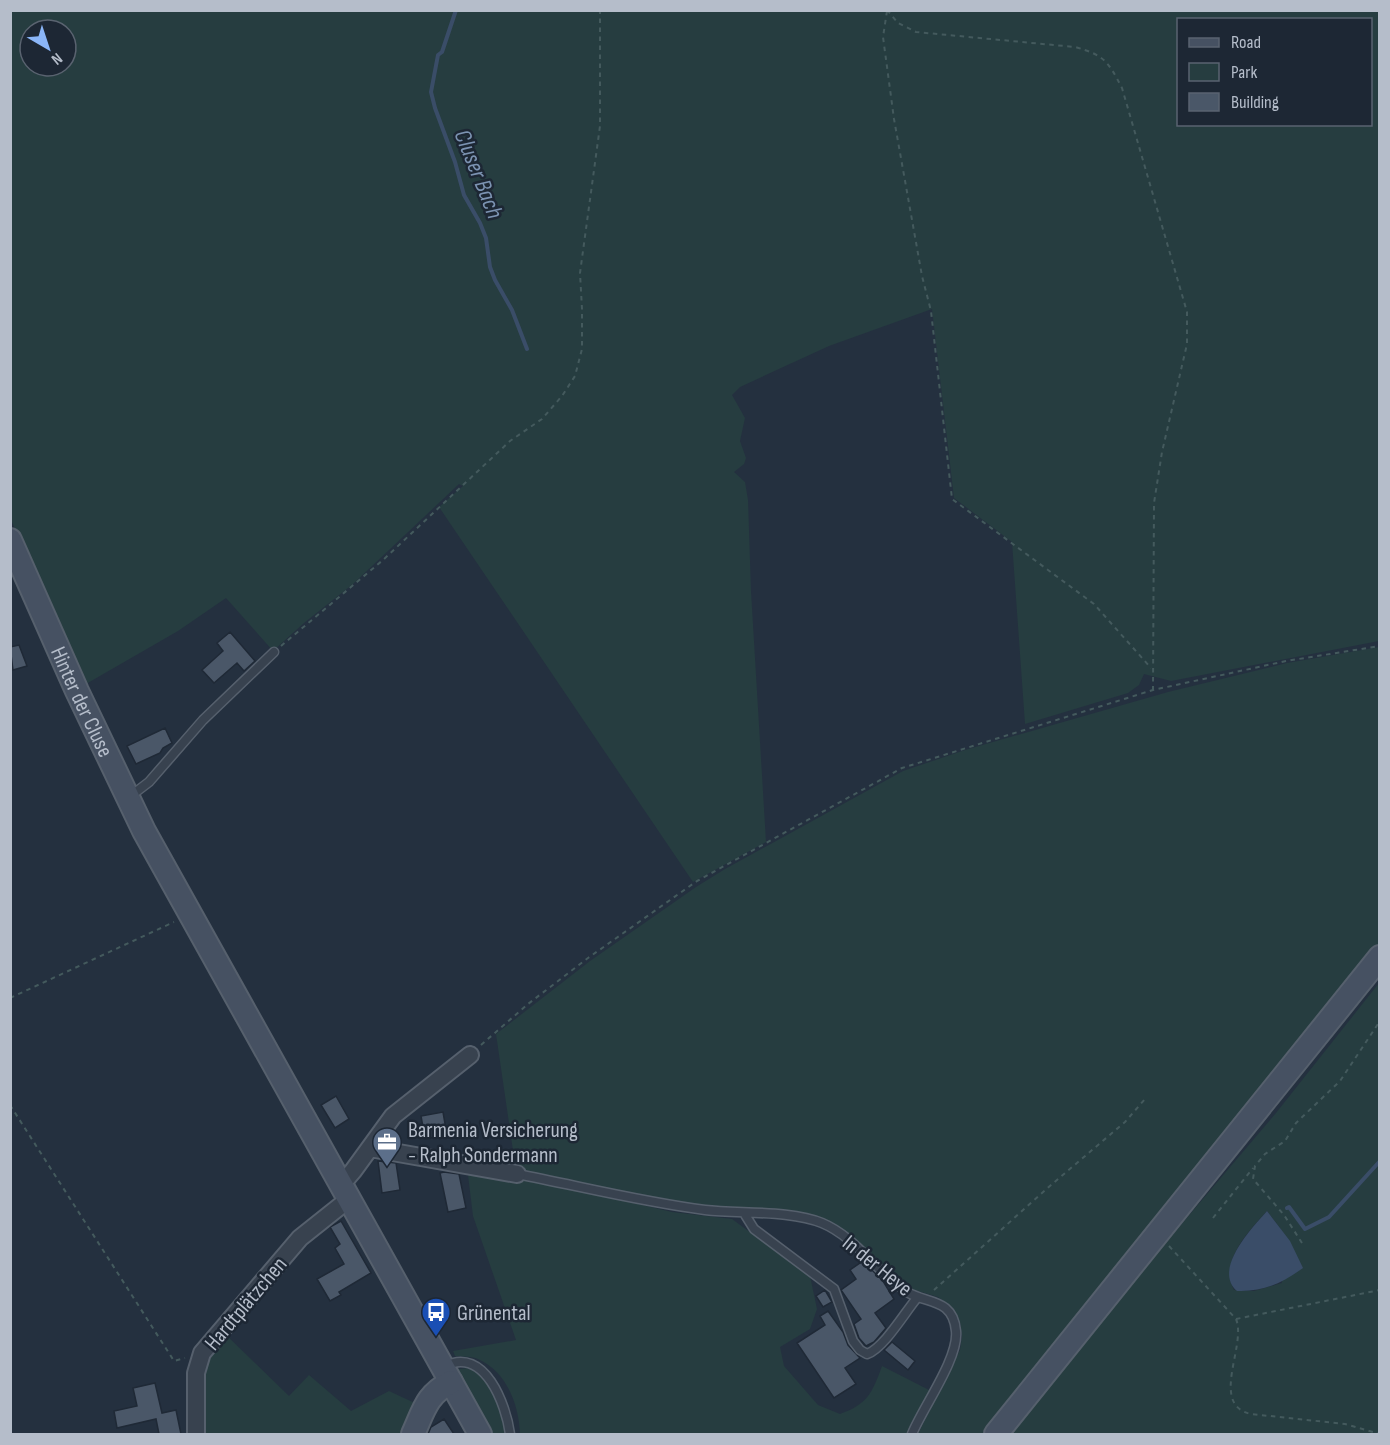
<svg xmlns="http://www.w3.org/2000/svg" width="1390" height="1445" font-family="'Sofia Sans Condensed',sans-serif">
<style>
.green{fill:#263d40;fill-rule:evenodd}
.water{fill:#3a4d68}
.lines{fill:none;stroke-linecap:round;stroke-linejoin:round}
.stream{stroke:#3a4d68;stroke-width:4}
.building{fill:#4a5768;stroke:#1f2936;stroke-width:1.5}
.service-casing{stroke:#56606d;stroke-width:11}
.minor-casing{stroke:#56606d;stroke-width:20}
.secondary-casing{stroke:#56606d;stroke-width:26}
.path{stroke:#445a5d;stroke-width:2;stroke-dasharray:4.5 4.5;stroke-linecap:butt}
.service{stroke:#38424f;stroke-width:8}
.minor{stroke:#38424f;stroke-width:16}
.secondary{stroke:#465162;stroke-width:22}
.labels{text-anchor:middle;stroke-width:5;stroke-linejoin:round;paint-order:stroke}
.street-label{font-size:22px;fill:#b5bdca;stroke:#1d2734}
.poi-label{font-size:22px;fill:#b5bdca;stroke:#1d2734;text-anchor:start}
.water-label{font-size:24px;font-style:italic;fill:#7c93b2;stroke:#1d2734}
</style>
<rect width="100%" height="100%" fill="#24303f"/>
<!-- green -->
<path class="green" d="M 10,11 L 1379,11 L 1379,641 L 1171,681 L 1144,674 L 1139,685 L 1128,693 L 1025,724 L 1012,542 L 954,498 L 932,309 L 829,346 L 740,387 L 732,395 L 745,418 L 740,441 L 746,458 L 744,464 L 734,472 L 745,482 L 748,500 L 751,591 L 766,842 L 693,882 L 439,507 L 463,486 L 459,484 L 353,584 L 304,623 L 273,651 L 226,598 L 178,631 L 86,684 L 77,669 L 11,520 ZM 1178,20 L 1370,20 L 1370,124 L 1178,124 ZM 30,30 L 66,30 L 66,66 L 30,66 Z
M 1379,647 L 1379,949 L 1261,1096 L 1037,1365 L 986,1434 L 918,1434 L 960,1350 L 962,1336 L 960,1322 L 953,1309 L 938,1297 L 908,1288 L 824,1221 L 703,1207 L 634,1195 L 516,1171 L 496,1034 L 590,961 L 696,887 L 725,869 L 903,771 L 965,750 L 1168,692 L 1287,663 Z
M 1379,983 L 1379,1434 L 1003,1434 L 1276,1113 ZM 1267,1211 L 1280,1228 L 1282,1283 L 1254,1291 L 1234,1290 C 1219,1261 1249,1231 1267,1211 Z
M 467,1167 L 557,1185 L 672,1212 L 732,1219 L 810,1276 L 817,1309 L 810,1329 L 780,1347 L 784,1366 L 818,1405 L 840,1414 C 868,1404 872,1393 882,1366 L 931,1391 L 909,1434 L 520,1434 C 519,1405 507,1372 478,1359 C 472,1356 462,1357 455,1356 L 453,1351 L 516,1340 L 473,1216 Z
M 223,1332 L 289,1396 L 309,1375 L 351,1411 L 389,1391 L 419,1405 L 406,1434 L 202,1434 L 202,1370 Z
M 469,1368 C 493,1375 501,1413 507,1434 L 489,1434 L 455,1373 L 459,1369 Z"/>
<!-- water -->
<path class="water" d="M 1267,1211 L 1290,1241 L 1303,1268 C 1282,1283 1264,1292 1237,1291 C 1212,1269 1253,1227 1267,1211 Z"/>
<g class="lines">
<!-- stream -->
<path class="stream" d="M 456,10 L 442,52 L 438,55 L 431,92 L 435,108 L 455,162 L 464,195 L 480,223 L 486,238 L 490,267 L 495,280 L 512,310 L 527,349
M 1287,1208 L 1289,1207 L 1305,1229 L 1329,1217 L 1380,1161"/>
</g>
<!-- building -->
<path class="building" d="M 230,632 L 255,661 L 244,671 L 237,663 L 214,683 L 202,670 L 223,651 L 217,643 Z
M 19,645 L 27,666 L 13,670 L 10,647 Z
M 165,728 L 172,743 L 163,748 L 160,753 L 136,764 L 127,746 Z
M 336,1096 L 349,1119 L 335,1128 L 321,1105 Z
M 443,1112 L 447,1135 L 425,1139 L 421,1116 Z
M 378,1161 L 396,1163 L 400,1190 L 382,1193 Z
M 444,1172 L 459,1174 L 466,1208 L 448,1212 L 440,1173 Z
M 341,1221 L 371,1273 L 339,1292 L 341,1295 L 330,1301 L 317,1279 L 344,1264 L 335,1248 L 340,1244 L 330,1227 Z
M 863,1261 L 883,1281 L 894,1299 L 875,1313 L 886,1328 L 874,1342 L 866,1346 L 859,1338 L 854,1324 L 861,1319 L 841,1290 L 856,1279 L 850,1270 Z
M 825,1290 L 832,1302 L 823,1307 L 816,1296 Z
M 828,1311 L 843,1332 L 848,1345 L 860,1358 L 845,1368 L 856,1384 L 834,1398 L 797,1343 L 825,1325 L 820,1316 Z
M 892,1342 L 915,1361 L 908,1370 L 884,1350 Z
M 155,1383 L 162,1413 L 176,1410 L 181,1434 L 159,1434 L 156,1419 L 117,1428 L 114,1411 L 137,1406 L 133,1388 Z
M 444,1419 L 454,1434 L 428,1434 L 431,1427 Z"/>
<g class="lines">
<!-- service casing -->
<g class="service-casing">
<path id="service" d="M 128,798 L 149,782 L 203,720 L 274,652
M 517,1174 C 579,1186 642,1202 705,1210 C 740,1214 791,1210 822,1223 C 856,1237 877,1273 907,1292 C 927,1304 953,1298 956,1331 C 959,1358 923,1407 912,1434
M 744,1213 L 754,1229 L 834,1289 L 853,1341 L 860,1350 L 867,1354 C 884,1348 905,1312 917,1298
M 445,1366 C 485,1346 506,1405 510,1434"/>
</g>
<!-- minor casing -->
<g class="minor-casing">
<path id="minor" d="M 370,1148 L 517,1174
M 341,1185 L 353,1171 L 393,1116 L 470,1055
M 196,1434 L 196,1373 L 202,1353 L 300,1238 L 349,1199"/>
</g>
<!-- secondary casing -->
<g class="secondary-casing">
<g id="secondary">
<path id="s1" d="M 10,540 L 77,691 L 144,831 L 480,1434"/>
<path d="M 413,1434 C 424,1410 426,1395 451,1382"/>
<path d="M 996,1434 L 1380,957"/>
</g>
</g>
<!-- path -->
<path class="path" d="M 887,10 L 898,23 L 916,32 L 1075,47 C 1104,55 1108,61 1122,88 L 1187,312 L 1187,344 L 1162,452 L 1154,503 L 1153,690
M 887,11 L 883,37 L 894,119 L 922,276 L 931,311 L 952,499 L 1094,604 L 1151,668
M 281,646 L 383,560 L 510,441 L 542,419 L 562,396 L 575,376 L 582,349 L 582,309 L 580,273 L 600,126 L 600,10
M 10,998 L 174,922
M 481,1045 L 528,1004 L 588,958 L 697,881 L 902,768 L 1153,690 L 1286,661 L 1380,646
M 10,1105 L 174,1361 L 185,1358
M 1213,1218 L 1253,1168
M 1302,1243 L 1284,1215 L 1253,1179 L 1255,1166 L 1265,1154 L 1285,1141 L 1296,1123 L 1340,1081 L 1380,1021
M 1169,1246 L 1236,1319 C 1247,1345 1209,1405 1251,1414 L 1345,1424 L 1380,1434
M 934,1290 L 1051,1185 L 1125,1122 L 1145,1099
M 1236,1319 L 1380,1290"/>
<!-- service -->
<use href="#service" class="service"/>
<!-- minor -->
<use href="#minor" class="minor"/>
<!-- secondary -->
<use href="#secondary" class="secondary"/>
</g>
<!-- icons -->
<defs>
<g id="office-pin" transform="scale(1.5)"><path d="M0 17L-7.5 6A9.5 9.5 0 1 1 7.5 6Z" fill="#5c6f8a" stroke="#1d2734"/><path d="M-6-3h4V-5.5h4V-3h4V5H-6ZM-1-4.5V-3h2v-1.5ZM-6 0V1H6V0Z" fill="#fff"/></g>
<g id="bus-pin" transform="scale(1.5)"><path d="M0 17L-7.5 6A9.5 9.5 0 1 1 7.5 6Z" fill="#1a4fb4" stroke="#1d2734"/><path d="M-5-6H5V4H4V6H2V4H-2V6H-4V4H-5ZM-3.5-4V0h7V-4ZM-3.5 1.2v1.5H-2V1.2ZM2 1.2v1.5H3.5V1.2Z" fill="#fff"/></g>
</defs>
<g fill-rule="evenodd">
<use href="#office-pin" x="387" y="1142"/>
<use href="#bus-pin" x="436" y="1312"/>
</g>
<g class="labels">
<!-- street labels -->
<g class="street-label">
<text dy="8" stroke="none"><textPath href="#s1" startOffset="177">Hinter der Cluse</textPath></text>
<text transform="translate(878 1265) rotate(39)" y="8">In der Heye</text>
<text transform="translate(245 1303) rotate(-50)" y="8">Hardtplätzchen</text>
</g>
<!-- poi labels -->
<g class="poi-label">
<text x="408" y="1137">Barmenia Versicherung<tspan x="408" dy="25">- Ralph Sondermann</tspan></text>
<text x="457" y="1320">Grünental</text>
</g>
<!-- water labels -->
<g class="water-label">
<text transform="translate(479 174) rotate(68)" y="8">Cluser Bach</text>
</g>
</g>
<!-- border -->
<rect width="1390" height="1445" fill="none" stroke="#b5bdca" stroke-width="24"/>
<!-- legend -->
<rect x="1177" y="18" width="195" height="108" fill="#1d2734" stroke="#5a6370" stroke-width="1.5"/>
<rect x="1189" y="38" width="30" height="9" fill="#465162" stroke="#5a6370" stroke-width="1.5"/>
<text x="1231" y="48" font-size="18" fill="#b5bdca">Road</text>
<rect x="1189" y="63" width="30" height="18" fill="#263d40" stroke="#5a6370" stroke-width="1.5"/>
<text x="1231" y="78" font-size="18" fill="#b5bdca">Park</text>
<rect x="1189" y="93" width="30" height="18" fill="#4a5768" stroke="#5a6370" stroke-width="1.5"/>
<text x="1231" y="108" font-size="18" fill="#b5bdca">Building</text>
<!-- north arrow -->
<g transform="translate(48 48) rotate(141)"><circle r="28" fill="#1d2734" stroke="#5a6370" stroke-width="1.5"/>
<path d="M0-4.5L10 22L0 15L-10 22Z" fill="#8bb6f8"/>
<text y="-9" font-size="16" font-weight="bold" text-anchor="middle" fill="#b5bdca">N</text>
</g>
</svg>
